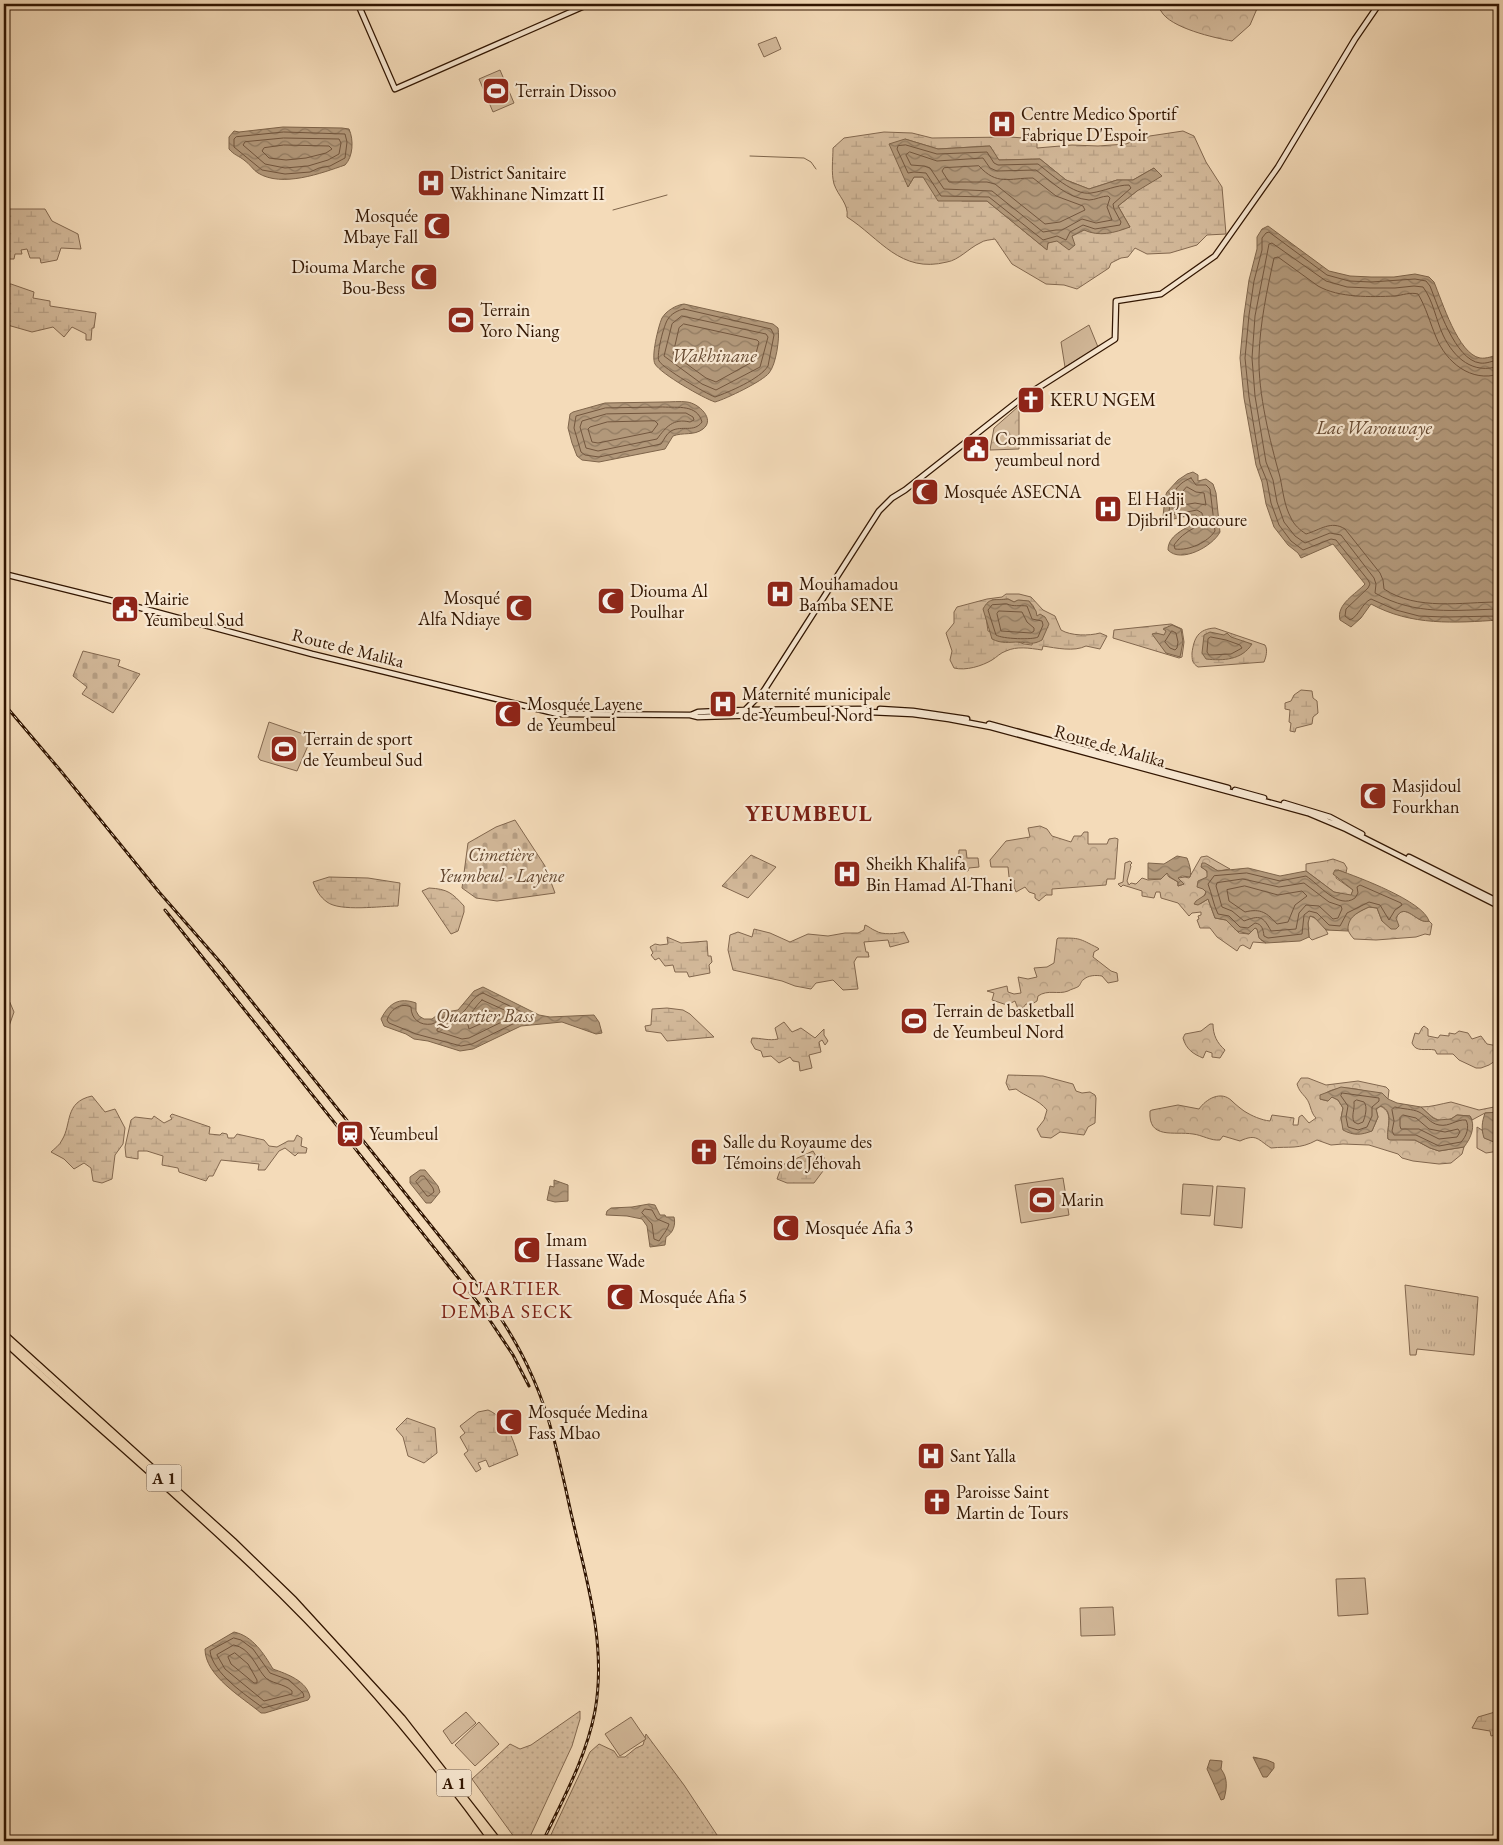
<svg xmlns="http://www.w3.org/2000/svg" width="1503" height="1845" font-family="'EB Garamond',serif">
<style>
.grass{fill:url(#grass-tufts);stroke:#82674e}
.forest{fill:url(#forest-crowns);stroke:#82674e}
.wetland{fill:url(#wetland-marsh);stroke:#82674e;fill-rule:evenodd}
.cemetery{fill:url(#cemetery-stones);stroke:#82674e}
.garden{fill:url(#garden-dots);stroke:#82674e}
.pitch{fill:#d3b99a;stroke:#82674e}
.water{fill:url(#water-waves);stroke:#7e644a}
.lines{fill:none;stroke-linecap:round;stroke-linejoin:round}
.shore{stroke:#72563e;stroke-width:1}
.stream{stroke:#7e644a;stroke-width:1}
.secondary-casing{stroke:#311501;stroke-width:7}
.motorway-casing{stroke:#311501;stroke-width:8}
.secondary{stroke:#f8e8d2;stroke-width:4.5}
.motorway{stroke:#f4dbb9;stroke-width:5.5}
.rail-casing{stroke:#311501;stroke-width:3}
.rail{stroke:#f8e8d2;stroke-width:1;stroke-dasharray:4;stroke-linecap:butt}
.labels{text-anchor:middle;stroke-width:4.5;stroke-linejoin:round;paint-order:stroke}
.shield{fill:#f8e8d2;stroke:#6d5440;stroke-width:1}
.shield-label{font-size:16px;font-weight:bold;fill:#311501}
.poi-label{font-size:18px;fill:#311501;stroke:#f8e8d2;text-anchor:start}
.street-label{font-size:18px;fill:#311501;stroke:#f8e8d2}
.park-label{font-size:18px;font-style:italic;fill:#62462f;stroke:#f8e8d2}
.water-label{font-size:19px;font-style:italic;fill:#654931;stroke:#f8e8d2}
.quarter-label{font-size:20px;letter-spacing:1px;fill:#7a1f14;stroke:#f8e8d2}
.district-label{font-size:22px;font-weight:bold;letter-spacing:1px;fill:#7a1f14;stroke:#f8e8d2}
</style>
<defs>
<pattern id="grass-tufts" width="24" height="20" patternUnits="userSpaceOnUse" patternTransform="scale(1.25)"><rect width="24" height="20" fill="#d3b99a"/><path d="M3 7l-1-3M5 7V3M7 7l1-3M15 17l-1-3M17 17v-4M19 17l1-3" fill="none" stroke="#b69e83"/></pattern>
<pattern id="forest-crowns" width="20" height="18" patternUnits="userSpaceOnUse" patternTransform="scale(1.25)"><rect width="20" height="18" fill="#d3b99a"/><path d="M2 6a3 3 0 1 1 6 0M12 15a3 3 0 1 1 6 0" fill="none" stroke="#b69e83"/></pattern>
<pattern id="wetland-marsh" width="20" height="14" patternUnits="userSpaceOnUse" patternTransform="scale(1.25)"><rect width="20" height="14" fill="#d3b99a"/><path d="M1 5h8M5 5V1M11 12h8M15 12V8" fill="none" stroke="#b69e83"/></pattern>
<pattern id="cemetery-stones" width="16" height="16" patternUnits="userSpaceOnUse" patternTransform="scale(1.25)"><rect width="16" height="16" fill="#d3b99a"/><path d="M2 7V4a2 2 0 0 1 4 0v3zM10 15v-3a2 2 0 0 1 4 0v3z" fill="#b69e83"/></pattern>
<pattern id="garden-dots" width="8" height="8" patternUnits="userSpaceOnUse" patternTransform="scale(1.25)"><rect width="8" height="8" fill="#d3b99a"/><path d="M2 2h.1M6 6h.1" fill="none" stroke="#b69e83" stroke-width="1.8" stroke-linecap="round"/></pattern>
<pattern id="water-waves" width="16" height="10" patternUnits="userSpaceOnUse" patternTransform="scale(1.25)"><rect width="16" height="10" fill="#b2987a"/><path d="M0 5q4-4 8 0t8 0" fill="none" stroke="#917b62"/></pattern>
</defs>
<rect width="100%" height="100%" fill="#f4dbb9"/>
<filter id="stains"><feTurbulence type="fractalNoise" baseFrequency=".004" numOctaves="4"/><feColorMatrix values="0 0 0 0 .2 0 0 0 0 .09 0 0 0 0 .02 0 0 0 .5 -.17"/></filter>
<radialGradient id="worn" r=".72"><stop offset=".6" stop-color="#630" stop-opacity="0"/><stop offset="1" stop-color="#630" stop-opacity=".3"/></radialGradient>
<!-- grass -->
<path class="grass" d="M 959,850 L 966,850 L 967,858 L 978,858 L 979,867 L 969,868 L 968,871 L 958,869 Z
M 1405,1285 L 1478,1297 L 1474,1355 L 1417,1349 L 1416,1355 L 1410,1355 Z"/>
<!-- forest -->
<path class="forest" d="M 1159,4 L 1259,4 L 1250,25 L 1232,41 C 1215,38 1170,28 1161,11 C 1160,11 1159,5 1159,4 Z
M 1019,406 L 1019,449 L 990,450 L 994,428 Z
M 1040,826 L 1047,829 L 1052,836 L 1071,842 L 1074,836 L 1081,836 L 1084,832 L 1088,832 L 1088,844 L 1107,844 L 1109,839 L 1115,838 L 1118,839 L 1115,879 L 1107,879 L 1106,885 L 1052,889 L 1052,895 L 1046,895 L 1039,901 L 1035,898 L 1035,894 L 1029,892 L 1025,887 L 1016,892 L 1014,887 L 1014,880 L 1009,877 L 1008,867 L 991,867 L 990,860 L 1006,841 L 1030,837 L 1028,828 Z
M 1207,856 L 1230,869 L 1218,871 L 1208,865 L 1201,867 C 1206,869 1210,874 1206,879 L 1201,880 L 1206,892 L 1200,904 L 1208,899 L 1215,918 L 1226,920 L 1239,933 L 1249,934 L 1255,928 L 1257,929 L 1261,940 L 1266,943 L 1253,942 L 1250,949 L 1243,945 L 1240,946 L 1237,951 L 1217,937 L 1210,928 L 1200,928 L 1197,920 L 1199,919 L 1198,916 L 1201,915 L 1201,912 L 1192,913 L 1189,916 L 1178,903 L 1161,898 L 1160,892 L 1156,892 L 1154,898 L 1142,896 L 1142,891 L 1139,890 L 1123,885 L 1121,887 L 1118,884 L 1123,882 L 1125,863 L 1130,861 L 1132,863 L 1130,865 L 1131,866 L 1127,881 L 1129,885 L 1131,883 L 1136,884 L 1142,878 L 1148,880 L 1161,879 L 1166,873 L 1169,877 L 1178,882 L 1178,886 L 1184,884 L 1178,878 L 1185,877 L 1189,878 L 1201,857 Z
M 1333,859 L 1344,863 L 1347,868 L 1346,873 L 1338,870 L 1336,878 L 1353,890 L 1351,896 L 1334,892 L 1306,871 L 1306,864 C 1316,862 1324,862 1333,859 Z
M 1369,907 L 1377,908 L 1382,921 L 1396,918 C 1405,900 1417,925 1429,921 L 1432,924 L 1430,935 L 1425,934 L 1416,937 L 1376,940 L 1354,939 C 1338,922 1354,914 1369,907 Z
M 1309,916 C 1317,917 1325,927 1328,934 L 1312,940 L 1309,937 L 1308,923 Z
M 1058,938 C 1081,938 1078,938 1098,948 L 1099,949 L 1094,952 L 1093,957 L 1111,971 L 1117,973 L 1118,981 L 1108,983 L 1102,976 C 1096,975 1088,975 1083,980 C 1082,980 1080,985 1079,986 C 1077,988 1071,989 1068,991 C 1058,995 1048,989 1038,996 L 1037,1001 L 1032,1004 L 1026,1004 L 1022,1009 L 1018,1009 L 1015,1001 L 1007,1005 L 992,1000 L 994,993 L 987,991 L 1007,986 L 1008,992 L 1014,994 L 1021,993 L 1018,977 L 1028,979 L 1037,977 L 1034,968 L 1047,967 L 1054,963 L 1057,939 Z
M 1210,1024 L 1213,1024 C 1213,1035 1217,1043 1225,1050 L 1220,1058 L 1212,1057 L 1212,1053 L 1206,1051 L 1203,1058 C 1193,1054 1186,1049 1183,1038 L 1185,1034 L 1201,1031 Z
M 1424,1026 L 1428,1029 L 1428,1036 L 1438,1038 L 1440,1035 L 1449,1036 L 1449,1033 L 1455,1034 L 1459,1031 L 1468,1033 L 1472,1039 L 1481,1036 L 1487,1044 L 1498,1046 L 1499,1049 L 1498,1059 L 1489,1065 L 1481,1068 L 1476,1068 L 1459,1060 L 1453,1054 L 1437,1054 L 1435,1050 C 1426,1048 1416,1053 1412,1043 L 1415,1033 L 1419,1034 L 1422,1028 Z
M 1008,1075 L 1043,1076 L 1073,1084 L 1076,1091 L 1082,1093 L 1090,1092 L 1095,1095 L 1096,1098 L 1095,1123 L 1088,1127 L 1084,1135 L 1060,1132 L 1051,1138 L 1041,1137 L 1037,1129 L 1044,1120 L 1047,1110 C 1038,1099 1026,1097 1016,1089 L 1009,1090 L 1006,1083 Z
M 1301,1078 L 1308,1078 L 1326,1085 L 1358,1081 L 1386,1087 L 1389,1090 L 1388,1099 C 1369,1091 1334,1079 1320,1099 L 1328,1101 L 1332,1097 L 1338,1100 L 1343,1108 L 1341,1118 L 1344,1130 L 1372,1131 L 1378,1117 L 1376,1109 L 1380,1106 C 1395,1112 1386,1128 1388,1139 L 1415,1140 L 1430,1148 L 1439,1151 L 1464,1147 L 1462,1154 L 1451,1163 L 1439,1164 L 1413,1161 L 1402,1158 L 1398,1154 L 1369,1145 L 1343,1144 L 1331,1145 L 1317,1140 C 1299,1150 1289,1146 1271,1148 C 1258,1140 1257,1133 1240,1141 L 1223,1136 L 1220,1140 C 1211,1141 1202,1135 1193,1134 C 1174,1131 1148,1140 1150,1111 L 1152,1110 L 1178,1105 L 1199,1109 C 1206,1099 1221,1090 1232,1101 C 1236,1105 1240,1108 1244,1111 C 1252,1116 1261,1120 1270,1121 L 1272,1115 L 1294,1118 L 1293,1125 L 1298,1125 L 1299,1117 L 1302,1115 L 1309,1123 L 1316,1118 C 1310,1112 1311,1104 1306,1098 C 1302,1093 1299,1091 1297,1084 Z
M 1451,1102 L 1479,1110 L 1499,1106 L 1499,1112 L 1485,1113 L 1472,1120 L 1470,1116 L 1457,1115 C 1441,1127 1433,1118 1421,1107 C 1432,1107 1440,1104 1451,1102 Z
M 1477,1127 L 1482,1130 L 1485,1138 L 1499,1144 L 1499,1151 L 1486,1153 L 1477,1148 Z"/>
<!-- wetland -->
<path class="wetland" d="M 1183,131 L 1194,136 L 1206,162 L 1222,187 L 1226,234 L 1207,235 L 1197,245 L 1170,253 L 1147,254 L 1135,248 L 1128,257 L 1121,258 L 1111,263 L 1109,268 L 1077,289 L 1064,285 L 1046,284 L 1012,264 L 995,239 C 990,240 984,240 980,243 C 969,248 959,260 947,262 C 900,274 880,238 847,217 C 849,204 838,196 834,184 C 831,173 833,159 833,148 L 844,138 L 884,132 L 912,133 L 932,138 L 1010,137 L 1037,139 L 1037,148 L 1072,145 L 1098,146 L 1126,144 L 1143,137 ZM 905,139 L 938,149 L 990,146 L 998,160 L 1040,159 L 1066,180 L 1089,189 L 1117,180 L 1133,180 L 1154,168 L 1137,191 L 1118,206 L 1130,227 L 1084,230 L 1072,236 L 1048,243 L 1046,249 L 987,201 L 962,201 L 923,177 L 914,177 L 908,187 Z
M 4,209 L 45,209 L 52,221 L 78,234 L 81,249 L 61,248 L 57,260 L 41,263 L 40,258 L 30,258 L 27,249 L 21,250 L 22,254 L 15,254 L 14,259 L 4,259 Z
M 4,280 L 5,284 L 11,284 L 34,292 L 33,298 L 50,301 L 50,306 L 96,313 L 94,328 L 92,328 L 91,340 L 86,340 L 86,334 L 72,327 L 64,337 L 53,327 L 32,332 L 4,324 Z
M 1006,594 L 1019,594 L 1031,597 L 1043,610 L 1055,616 L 1061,630 C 1071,636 1089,636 1100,633 L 1107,636 L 1100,649 L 1086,646 C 1074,652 1056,648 1043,646 L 1042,650 C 1029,648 1017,646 1006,651 C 1000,653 997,657 992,660 C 982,666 966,671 954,668 L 950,660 L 952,651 L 946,633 L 954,623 L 954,612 L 957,607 L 987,599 L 1002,597 ZM 1008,599 L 1014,602 C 1018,600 1021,600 1026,601 C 1042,604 1034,633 1032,645 L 1024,644 L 988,631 L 986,617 L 992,600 Z
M 1171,624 L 1182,629 L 1184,642 L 1182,657 L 1179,658 L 1113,638 L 1114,630 Z
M 1215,628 L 1265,645 C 1268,650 1266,657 1264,662 L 1198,667 C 1192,663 1192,660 1192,653 C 1194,638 1198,629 1215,628 Z
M 1301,690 L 1312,691 L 1313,698 L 1317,701 L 1318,713 L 1313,717 L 1312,724 L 1296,728 L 1295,732 L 1290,731 L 1291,723 L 1289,722 L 1290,710 L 1285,709 L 1285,703 L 1291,701 L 1294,695 Z
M 329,877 L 368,878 L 400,883 L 398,906 C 381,906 340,912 327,902 C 320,897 316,890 313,882 Z
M 429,888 C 448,889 452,893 464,906 L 464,912 L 458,931 L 451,934 L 422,891 Z
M 865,925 C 870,927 871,929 876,931 C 882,935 897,934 904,932 L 909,942 L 890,947 L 888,940 L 864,942 L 866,952 L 868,952 L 869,957 L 857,957 L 854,962 L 858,989 L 843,990 L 833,980 L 816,983 L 811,989 L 795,986 L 782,981 L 733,970 L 728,950 L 730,935 L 738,932 L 752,937 L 754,929 L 770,933 L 790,942 L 808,934 L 828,936 L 845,933 L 858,933 L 864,930 Z
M 667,937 L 681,943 L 707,941 L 708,956 L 711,956 L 712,962 L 709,965 L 710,973 L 689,977 L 687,972 L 675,972 L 673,965 L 665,966 L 659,958 L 655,960 L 651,955 L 653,953 L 650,947 L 655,944 L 660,945 L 668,944 Z
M 4,985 L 9,989 L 8,998 L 14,1012 L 8,1029 L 4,1026 Z
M 667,1008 L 683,1010 L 690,1014 L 714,1037 L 667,1041 L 661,1033 L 646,1031 L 645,1026 L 651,1025 L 652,1009 Z
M 784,1022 L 792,1032 L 801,1028 L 815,1038 L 824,1029 L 824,1035 L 828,1041 L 825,1045 L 822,1040 L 819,1042 L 821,1052 L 809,1055 L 812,1068 L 800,1071 L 799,1062 L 793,1061 L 790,1057 L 779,1063 L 771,1056 L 763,1057 L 761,1051 L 755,1049 L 751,1042 L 752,1038 C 761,1038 769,1041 778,1039 L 775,1028 Z
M 92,1096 L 105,1112 L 115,1109 L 125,1128 L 123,1144 L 115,1155 L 112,1179 L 102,1183 L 93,1181 L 91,1168 L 84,1163 L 74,1169 L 64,1159 L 51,1152 C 54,1149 60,1145 62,1140 C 72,1124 64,1102 92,1096 Z
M 172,1114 L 210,1127 L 209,1134 L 220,1135 L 222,1133 L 227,1134 L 228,1138 L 234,1138 L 237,1134 L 264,1140 L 269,1146 L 277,1147 L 288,1141 L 294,1141 L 297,1135 L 302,1138 L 301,1146 L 307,1148 L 306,1153 L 298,1153 L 295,1156 L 285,1148 L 279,1151 L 265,1170 L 258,1170 L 259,1164 L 221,1160 L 213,1176 L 209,1176 L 206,1181 L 179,1172 L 178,1168 L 162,1165 L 163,1156 L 147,1151 L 138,1151 L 138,1159 L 126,1157 L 125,1147 L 131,1120 L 135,1117 L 152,1119 L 154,1116 L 164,1123 L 172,1119 L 170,1116 Z
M 813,1151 L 816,1156 L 824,1157 L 826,1167 L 814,1183 L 787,1183 L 777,1179 L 782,1165 Z
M 488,1410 C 505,1417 513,1438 518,1455 L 489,1467 L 486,1460 L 478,1463 L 481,1469 L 476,1472 L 464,1454 L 468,1451 L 460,1437 L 465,1433 L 460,1426 L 478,1412 Z
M 407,1418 L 435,1428 L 437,1453 L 424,1463 L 408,1456 L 403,1437 L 396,1429 Z
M 1499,1707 L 1499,1734 L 1491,1736 L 1490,1731 L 1472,1728 L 1478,1717 L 1495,1712 Z"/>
<!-- cemetery -->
<path class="cemetery" d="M 83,651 L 120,660 L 118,666 L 140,674 L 113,713 L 82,694 L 87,687 L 73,676 Z
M 515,820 L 545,866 L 555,893 L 497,901 L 476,898 L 462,888 L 468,843 L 496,827 Z
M 751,855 L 776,867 L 748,898 L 722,886 Z"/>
<!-- garden -->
<path class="garden" d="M 580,1711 L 580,1719 L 572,1746 L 528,1841 L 517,1841 L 472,1779 L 510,1744 L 520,1749 L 531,1745 Z
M 646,1734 L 684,1785 L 721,1841 L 548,1841 L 590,1752 L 599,1744 L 614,1751 L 618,1757 L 625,1757 L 636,1748 L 643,1745 Z"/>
<!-- pitch -->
<path class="pitch" d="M 776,37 L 781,49 L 764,57 L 758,44 Z
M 500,70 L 514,103 L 493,112 L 479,79 Z
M 1089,325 L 1098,347 L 1065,367 L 1061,342 Z
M 269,722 L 309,736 L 310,741 L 297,771 L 260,760 L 258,757 Z
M 1063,1178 L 1069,1215 L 1021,1223 L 1015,1185 Z
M 1183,1184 L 1213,1186 L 1210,1216 L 1181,1214 Z
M 1217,1186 L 1245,1188 L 1242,1228 L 1214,1225 Z
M 1365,1578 L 1368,1614 L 1338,1616 L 1336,1579 Z
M 1113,1607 L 1115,1635 L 1081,1636 L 1080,1608 Z
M 466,1712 L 476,1723 L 452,1744 L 443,1731 Z
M 631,1717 L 646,1739 L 620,1756 L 605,1734 Z
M 479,1722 L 499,1744 L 475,1766 L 455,1745 Z"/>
<!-- water -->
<path class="water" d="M 283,127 L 342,128 L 349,129 C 354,140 353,157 345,165 C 322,173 282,188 258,173 C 253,170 250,164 244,160 C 239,156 234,155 229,149 L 229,137 L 234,131 L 239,132 Z
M 905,139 L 938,149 L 990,146 L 999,160 L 1040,159 L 1066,180 L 1089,189 L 1117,180 L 1133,180 L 1154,168 L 1162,176 L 1137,191 L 1118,206 L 1130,227 C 1114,233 1099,237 1084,230 L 1072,236 L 1075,245 L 1069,250 L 1057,241 L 1048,243 L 1047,250 L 987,201 L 938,201 L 923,177 L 914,177 L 908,187 L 889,144 Z
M 1268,226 L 1329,271 L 1350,276 L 1371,277 L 1394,277 L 1415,274 L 1429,277 L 1434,282 C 1442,301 1458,354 1480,358 C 1486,359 1494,356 1499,354 L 1499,620 C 1455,623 1411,626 1371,604 L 1361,618 L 1351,627 L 1340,620 C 1336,604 1356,594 1365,584 L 1333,544 L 1301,558 L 1298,553 L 1288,545 L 1274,527 L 1266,504 L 1262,482 L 1256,465 L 1244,398 L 1240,358 L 1244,315 L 1249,280 L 1257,249 L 1257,237 L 1262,229 Z
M 684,304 L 773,324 L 778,328 C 780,338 776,365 769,373 C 763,381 726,399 715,402 C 703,398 661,374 655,364 C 651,357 658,327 662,318 C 666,311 676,305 684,304 Z
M 663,402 C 671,402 680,401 687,402 C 698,403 716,419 703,429 C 694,436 683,432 673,436 L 665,449 L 599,462 L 582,460 L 577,456 L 572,443 L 568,428 L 570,414 L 573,412 L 605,403 Z
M 1193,472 L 1198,475 L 1198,481 L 1206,479 L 1213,484 L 1216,493 L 1220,532 C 1213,546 1181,564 1168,550 C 1168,533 1190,528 1199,519 L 1196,515 L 1192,515 L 1164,521 L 1163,517 L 1165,497 L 1167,492 L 1178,480 L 1187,474 Z
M 1008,599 L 1014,602 L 1018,600 L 1029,601 L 1036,611 L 1037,616 L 1040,614 L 1045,617 L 1049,624 L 1042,640 C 1033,645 1029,643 1019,642 C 1009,642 1002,644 992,639 L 983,609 C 990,596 995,601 1008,599 Z
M 1172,625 L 1181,629 L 1183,642 L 1180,657 L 1166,653 L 1152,634 L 1156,633 L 1164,635 L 1166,631 L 1163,629 Z
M 1210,632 L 1224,635 L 1227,633 L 1231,637 L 1252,644 C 1242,660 1223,661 1206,659 L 1202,653 L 1204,635 Z
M 1177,856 L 1187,858 C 1189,863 1192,872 1190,877 L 1182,876 L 1178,878 L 1184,884 L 1178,886 L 1178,882 L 1170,877 L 1167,873 L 1161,879 L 1148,879 L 1148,863 L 1164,864 Z
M 1202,863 L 1205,863 L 1218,871 L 1248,868 L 1280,876 L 1306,871 L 1334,892 L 1351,895 L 1353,890 L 1333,874 L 1335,870 L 1338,870 C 1358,877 1423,901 1429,921 C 1417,925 1405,900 1396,918 L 1399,926 L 1396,929 L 1391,929 L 1382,921 L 1377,908 L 1369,907 C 1358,912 1347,917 1348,931 L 1326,930 L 1314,917 L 1310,916 L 1308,923 L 1309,937 L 1300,941 L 1266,943 L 1259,938 L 1257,929 L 1255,928 L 1249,934 L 1237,931 L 1226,920 L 1215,918 L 1208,899 L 1198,905 L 1194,904 L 1196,901 L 1205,895 L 1206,892 L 1203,889 L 1197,887 L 1198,881 L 1207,877 L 1207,871 L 1201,867 Z
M 483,987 L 539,1015 L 550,1017 L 594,1015 L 599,1022 L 602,1033 L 596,1034 L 562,1022 L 521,1026 L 473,1049 L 460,1051 L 428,1041 L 414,1039 L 406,1034 L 384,1026 L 381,1019 C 389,1003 399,997 416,1003 L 416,1011 L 419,1016 L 424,1019 L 432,1019 L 440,1013 L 458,1010 L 474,991 Z
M 1341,1087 L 1382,1093 L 1388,1099 L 1397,1103 L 1421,1107 L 1433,1118 L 1438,1120 L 1451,1119 L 1457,1115 L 1470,1116 C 1476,1126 1471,1138 1464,1147 L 1439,1151 L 1430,1148 L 1415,1140 L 1390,1140 L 1388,1139 C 1386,1128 1395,1112 1381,1106 L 1376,1109 L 1378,1117 L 1372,1131 C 1361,1135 1354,1136 1343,1130 L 1341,1118 L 1343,1108 L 1338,1100 L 1332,1097 L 1328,1101 L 1320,1099 L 1320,1095 Z
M 1499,1112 L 1499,1144 L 1484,1138 C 1481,1128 1482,1122 1485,1113 Z
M 420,1170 L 425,1170 L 438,1186 L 440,1192 L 431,1203 L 426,1203 L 410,1183 L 410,1177 Z
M 554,1180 L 568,1185 L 568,1201 L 555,1202 L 547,1200 L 550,1186 L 554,1187 Z
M 649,1204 L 655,1205 L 660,1215 L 665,1215 L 666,1217 L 674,1217 C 676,1225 673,1233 666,1237 L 665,1245 L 650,1247 L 647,1226 L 642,1219 L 627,1216 L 606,1215 L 607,1211 L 611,1208 L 632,1207 Z
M 234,1632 C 253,1636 264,1654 273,1669 C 287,1674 307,1681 310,1697 L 308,1700 L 265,1713 L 261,1713 C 242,1697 205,1676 205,1649 Z
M 1253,1757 L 1267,1760 L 1274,1763 L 1274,1768 L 1267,1777 L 1263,1777 Z
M 1210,1760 L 1222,1761 L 1221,1769 C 1228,1778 1227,1788 1224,1799 L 1221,1800 L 1207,1769 Z"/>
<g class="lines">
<!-- shore -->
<path class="shore" d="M 284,132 L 345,134 L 347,142 L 345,158 L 330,166 L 319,168 L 310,172 L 285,174 L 262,170 L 234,147 L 234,139 L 236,137 Z
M 284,138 L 339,139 L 341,143 L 339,154 L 328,160 L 308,166 L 285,168 L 265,164 L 243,145 L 245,142 Z
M 284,145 L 329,146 L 332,149 L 326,153 L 306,158 L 286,160 L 269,158 L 262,151 L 264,148 Z
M 906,145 L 937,154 L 987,152 L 994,163 L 998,165 L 1038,164 C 1050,173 1074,196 1091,193 C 1105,191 1116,185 1129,185 L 1131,188 L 1113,204 L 1114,209 L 1121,222 L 1120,225 L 1095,229 L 1083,225 L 1070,232 L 1066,240 L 1057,236 L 1043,240 L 989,197 L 941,196 L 926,173 L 914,172 L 908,173 L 897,149 L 898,146 Z
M 910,152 L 937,161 L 983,158 L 990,168 L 997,171 L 1036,170 C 1052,182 1067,198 1089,200 C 1095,200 1102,196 1108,196 L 1110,198 L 1107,207 L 1112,220 L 1096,223 L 1082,219 L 1062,230 L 1056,230 L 1043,232 L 992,191 L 944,189 L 930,168 L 924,166 L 911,165 L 906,155 Z
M 979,166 C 997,186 1009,178 1033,178 L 1056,196 L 1083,206 L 1085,210 L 1060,222 L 1045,224 L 995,184 L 987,182 L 949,182 L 942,171 L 944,168 Z
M 684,309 L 771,329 L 774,335 L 768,366 C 760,379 729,392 715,397 C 705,393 664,369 659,361 C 656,355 664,324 668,319 C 671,314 678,310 684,309 Z
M 682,316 L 766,334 L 768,337 L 760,367 L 716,390 L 702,384 L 664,356 L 672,324 Z
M 684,324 L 757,340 L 759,342 L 754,361 L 716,382 L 706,378 L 673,354 L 679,328 Z
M 1499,359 C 1493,361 1486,364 1480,363 C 1455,360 1438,306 1430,286 L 1426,281 L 1415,279 L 1371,282 L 1349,281 L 1327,275 L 1269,232 L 1266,233 L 1262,238 L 1262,250 L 1254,281 L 1249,315 L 1245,358 L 1249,397 L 1260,464 L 1267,481 L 1271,503 L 1279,525 L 1291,541 L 1303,550 L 1331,539 L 1336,540 L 1368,580 L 1370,584 L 1368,588 L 1346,609 L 1345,616 L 1350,620 C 1359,616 1362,603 1371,599 L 1396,610 L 1419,616 L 1445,617 L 1499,616
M 1499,366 C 1473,375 1454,358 1443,335 C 1436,320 1433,300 1423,287 L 1414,286 L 1395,288 L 1370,288 L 1347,287 L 1326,281 L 1272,243 L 1269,244 L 1255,316 L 1252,358 L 1255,396 L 1266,462 L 1273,480 L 1277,502 L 1284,522 L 1295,536 L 1305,543 L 1330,533 L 1341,535 L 1374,578 L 1376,584 L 1375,593 C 1415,616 1455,610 1499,609
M 1499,374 C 1471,383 1446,362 1436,337 C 1430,323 1426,307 1418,294 C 1410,292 1403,295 1395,296 C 1371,297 1339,298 1318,286 L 1278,257 L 1274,258 C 1267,290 1260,323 1259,356 C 1258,394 1270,441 1280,477 C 1283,491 1284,505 1291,518 C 1294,525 1300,530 1306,534 C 1320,530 1331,520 1345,529 L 1380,573 L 1383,580 L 1384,589 C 1417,611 1462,602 1499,602
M 663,407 C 678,408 697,404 702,422 C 694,433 682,425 671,431 C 666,434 664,440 661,444 L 599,457 L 585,455 L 581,452 L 574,428 L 576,416 L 605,408 Z
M 662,413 L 686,413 L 693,417 L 694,420 L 690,422 C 673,418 666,427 657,439 L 598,451 L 586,448 L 580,427 L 582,421 L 606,414 Z
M 655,421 L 658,424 L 652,432 L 598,443 L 592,442 L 588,429 L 590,427 L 607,422 Z
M 1191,478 L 1196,485 L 1206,485 L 1210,489 L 1215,531 C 1208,542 1189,551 1175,549 L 1174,545 C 1177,541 1181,536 1186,533 C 1192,528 1200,527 1203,520 L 1202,513 L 1197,510 L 1172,515 L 1169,513 C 1170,497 1175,484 1191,478 Z
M 1187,487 L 1196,492 L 1204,493 L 1206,505 L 1195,503 L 1177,506 L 1177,498 Z
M 1007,604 C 1014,607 1019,605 1027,606 L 1032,619 L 1042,621 L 1043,625 L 1038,637 C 1033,640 1002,639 996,635 L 988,610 L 992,605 Z
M 999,611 L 1022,612 L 1027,622 L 1034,628 L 1034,631 L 1031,633 L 1001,631 L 997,614 Z
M 1172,631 L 1176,633 L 1178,642 L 1177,648 L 1175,650 L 1170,648 L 1165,642 Z
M 1211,637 L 1226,640 L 1240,645 L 1242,648 L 1231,654 L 1209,655 L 1207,652 L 1208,639 Z
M 1247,873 L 1280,881 L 1306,876 C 1319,884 1338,910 1355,898 L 1358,893 L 1357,887 L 1360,885 L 1401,903 L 1402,905 L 1395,910 L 1389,920 L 1380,905 L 1369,902 L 1347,913 L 1340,926 L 1329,925 L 1317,913 L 1309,911 L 1304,915 L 1302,934 L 1268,938 L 1264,936 C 1263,929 1262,924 1255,923 L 1248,928 L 1240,927 L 1229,916 L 1218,914 C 1213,904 1212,894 1208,884 L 1214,876 Z
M 1243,879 L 1279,887 L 1304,883 L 1329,902 L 1341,906 L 1342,909 L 1338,918 L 1333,919 L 1319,906 L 1306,905 L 1299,913 L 1296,929 L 1271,931 C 1263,916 1260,915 1244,921 L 1232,911 L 1222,907 L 1216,886 L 1217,883 Z
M 1245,886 L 1278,895 L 1302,891 L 1307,896 L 1295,905 L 1288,922 L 1277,924 C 1267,913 1261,908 1245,912 L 1229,901 L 1227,890 Z
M 483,993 L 528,1015 L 529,1019 L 519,1021 L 472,1044 L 461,1046 L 416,1034 L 389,1023 L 387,1020 C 390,1010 400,1002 411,1007 C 411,1019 420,1026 432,1024 C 436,1023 438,1019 442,1018 C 448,1016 455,1018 461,1014 C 469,1008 472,996 483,993 Z
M 482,1000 L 511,1013 L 512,1017 L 469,1038 L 462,1039 L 437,1031 L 437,1029 C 446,1022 456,1025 465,1019 C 472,1014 476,1005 482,1000 Z
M 484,1009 L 495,1013 L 496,1017 L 469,1029 L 468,1025 Z
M 1342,1093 L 1379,1098 L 1379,1101 L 1372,1107 L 1372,1116 L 1367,1127 L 1358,1130 L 1348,1127 L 1346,1117 L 1348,1106 L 1341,1096 Z
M 1357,1100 L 1364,1102 C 1368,1107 1365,1117 1363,1122 L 1358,1124 L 1354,1122 C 1351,1115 1355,1110 1354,1102 Z
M 1395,1107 C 1402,1109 1413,1109 1419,1112 C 1427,1116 1429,1123 1439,1125 C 1450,1127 1456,1119 1466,1120 C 1470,1127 1466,1137 1461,1142 L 1439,1146 L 1416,1135 L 1394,1135 L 1392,1131 L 1394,1121 L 1392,1110 Z
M 1403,1115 L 1416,1118 L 1429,1129 L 1445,1132 L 1458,1129 L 1460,1132 L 1457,1137 L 1439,1139 L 1419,1129 L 1401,1129 L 1400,1126 L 1400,1118 Z
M 421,1176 L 424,1176 L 433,1188 L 434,1192 L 429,1196 L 427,1196 L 416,1182 Z
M 645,1209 L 652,1210 L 657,1219 L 669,1224 C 668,1229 662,1236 659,1241 L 654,1239 L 652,1224 L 642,1213 Z
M 234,1638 L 241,1640 L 253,1649 L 270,1673 L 289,1680 L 303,1693 L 304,1697 L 263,1708 C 246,1695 212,1673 210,1651 Z
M 234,1645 C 250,1648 255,1665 264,1676 C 270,1684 284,1683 292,1691 L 292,1694 L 264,1701 L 225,1669 L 217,1655 Z
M 235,1653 L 248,1664 L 257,1680 L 257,1683 L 254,1683 L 231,1664 L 228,1657 Z"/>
<!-- stream -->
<path class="stream" d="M 750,156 L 804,158 L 811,162 L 816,169
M 613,210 L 667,195"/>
<!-- secondary casing -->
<g class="secondary-casing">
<path id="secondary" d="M 358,4 L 395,89 L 589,4
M 4,574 L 141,608 L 312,654 L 558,714 L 690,715 L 698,717 L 869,712 L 913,714 L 949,719 L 991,727 L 1308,813 L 1346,829 L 1499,906
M 880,709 L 913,711 L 967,719
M 691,715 L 698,712 L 744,710 L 865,709
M 740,715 L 763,692 L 879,511 L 892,498 L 905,490 L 1022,398 L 1115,339 L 1116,301 L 1161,294 L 1215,256 L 1278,167 L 1355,39 L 1379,4
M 989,724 L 1228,788
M 1235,790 L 1264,798
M 1284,803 L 1330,817 L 1362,834
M 1409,857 L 1499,902"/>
</g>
<!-- motorway casing -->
<g class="motorway-casing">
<path id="motorway" d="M 4,1334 L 233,1541 L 294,1600 L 402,1718 L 498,1841
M 4,1341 C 78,1410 155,1475 229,1544 C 326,1633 415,1734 492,1841"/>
</g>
<!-- secondary -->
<use href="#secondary" class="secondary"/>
<!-- motorway -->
<use href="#motorway" class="motorway"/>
<!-- rail casing -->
<g class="rail-casing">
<path id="rail" d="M 4,704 L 60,770 L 159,892 L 221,963 L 461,1263 C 489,1299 515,1336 533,1378 C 552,1421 561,1468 571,1513 C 586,1578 607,1644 595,1711 C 586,1758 563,1799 543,1841
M 165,910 L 479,1304 L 513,1355 L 529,1386"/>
</g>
<!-- rail -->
<use href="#rail" class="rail"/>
</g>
<!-- icons -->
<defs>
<g id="stadium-square" transform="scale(1.4375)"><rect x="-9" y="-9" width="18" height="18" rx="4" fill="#8f2418" stroke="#f8e8d2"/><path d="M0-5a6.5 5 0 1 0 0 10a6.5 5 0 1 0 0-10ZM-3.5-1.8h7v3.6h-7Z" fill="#fff"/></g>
<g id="hospital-square" transform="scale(1.4375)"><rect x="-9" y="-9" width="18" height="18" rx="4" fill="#8f2418" stroke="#f8e8d2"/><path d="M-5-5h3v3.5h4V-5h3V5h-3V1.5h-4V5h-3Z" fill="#fff"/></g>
<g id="mosque-square" transform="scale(1.4375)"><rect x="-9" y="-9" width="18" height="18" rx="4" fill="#8f2418" stroke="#f8e8d2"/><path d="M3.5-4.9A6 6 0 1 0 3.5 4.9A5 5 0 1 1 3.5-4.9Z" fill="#fff"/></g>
<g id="church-square" transform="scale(1.4375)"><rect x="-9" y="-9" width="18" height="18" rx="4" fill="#8f2418" stroke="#f8e8d2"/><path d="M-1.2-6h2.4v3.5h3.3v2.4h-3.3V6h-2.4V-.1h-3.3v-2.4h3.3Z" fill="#fff"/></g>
<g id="civic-square" transform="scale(1.4375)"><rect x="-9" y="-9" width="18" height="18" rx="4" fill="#8f2418" stroke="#f8e8d2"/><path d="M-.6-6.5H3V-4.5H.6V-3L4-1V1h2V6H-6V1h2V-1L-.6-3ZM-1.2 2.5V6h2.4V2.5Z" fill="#fff"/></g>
<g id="station-square" transform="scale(1.4375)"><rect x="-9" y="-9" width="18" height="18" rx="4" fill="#8f2418" stroke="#f8e8d2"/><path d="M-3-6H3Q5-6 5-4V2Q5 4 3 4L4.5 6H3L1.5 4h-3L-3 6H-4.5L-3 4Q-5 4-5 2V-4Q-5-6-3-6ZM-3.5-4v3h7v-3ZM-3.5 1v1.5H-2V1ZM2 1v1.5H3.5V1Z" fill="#fff"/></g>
</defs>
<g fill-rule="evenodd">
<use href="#stadium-square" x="496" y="91"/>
<use href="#hospital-square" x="1002" y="124"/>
<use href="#hospital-square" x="431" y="183"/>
<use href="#mosque-square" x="437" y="226"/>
<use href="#mosque-square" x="424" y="277"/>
<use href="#stadium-square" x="461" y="320"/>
<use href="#church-square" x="1031" y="400"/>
<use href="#civic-square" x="976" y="449"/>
<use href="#mosque-square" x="925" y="492"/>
<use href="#hospital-square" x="1108" y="509"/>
<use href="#hospital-square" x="780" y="594"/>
<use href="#mosque-square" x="611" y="601"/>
<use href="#mosque-square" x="519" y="608"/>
<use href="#civic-square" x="125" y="609"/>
<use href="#hospital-square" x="723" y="704"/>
<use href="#mosque-square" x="508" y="714"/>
<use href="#stadium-square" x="284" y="749"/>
<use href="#mosque-square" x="1373" y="796"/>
<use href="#hospital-square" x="847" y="874"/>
<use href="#stadium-square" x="914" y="1021"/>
<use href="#station-square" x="350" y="1134"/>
<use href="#church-square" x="704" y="1152"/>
<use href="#stadium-square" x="1042" y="1200"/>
<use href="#mosque-square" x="786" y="1228"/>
<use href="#mosque-square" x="527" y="1250"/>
<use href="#mosque-square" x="620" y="1297"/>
<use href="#mosque-square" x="509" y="1422"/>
<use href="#hospital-square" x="931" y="1456"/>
<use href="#church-square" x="937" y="1502"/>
</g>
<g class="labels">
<!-- shield labels -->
<g class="shield">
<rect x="146.5" y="1464.5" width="35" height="27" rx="4"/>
<rect x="436.5" y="1769.5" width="35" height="27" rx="4"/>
</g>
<g class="shield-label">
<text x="164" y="1484">A 1</text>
<text x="454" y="1789">A 1</text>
</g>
<!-- poi labels -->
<g class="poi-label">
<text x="515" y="97">Terrain Dissoo</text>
<text x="1021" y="120">Centre Medico Sportif<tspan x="1021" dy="21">Fabrique D'Espoir</tspan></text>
<text x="450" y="179">District Sanitaire<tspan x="450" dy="21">Wakhinane Nimzatt II</tspan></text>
<text x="418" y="222" text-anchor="end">Mosquée<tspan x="418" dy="21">Mbaye Fall</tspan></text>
<text x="405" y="273" text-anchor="end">Diouma Marche<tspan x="405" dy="21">Bou-Bess</tspan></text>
<text x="480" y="316">Terrain<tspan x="480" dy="21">Yoro Niang</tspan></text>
<text x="1050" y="406">KERU NGEM</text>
<text x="995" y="445">Commissariat de<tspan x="995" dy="21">yeumbeul nord</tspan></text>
<text x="944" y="498">Mosquée ASECNA</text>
<text x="1127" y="505">El Hadji<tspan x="1127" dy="21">Djibril Doucoure</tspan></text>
<text x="799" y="590">Mouhamadou<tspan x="799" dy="21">Bamba SENE</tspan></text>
<text x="630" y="597">Diouma Al<tspan x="630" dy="21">Poulhar</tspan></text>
<text x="500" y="604" text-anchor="end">Mosqué<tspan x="500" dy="21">Alfa Ndiaye</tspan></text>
<text x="144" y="605">Mairie<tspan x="144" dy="21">Yeumbeul Sud</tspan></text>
<text x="742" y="700">Maternité municipale<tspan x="742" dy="21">de Yeumbeul Nord</tspan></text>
<text x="527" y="710">Mosquée Layene<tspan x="527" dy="21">de Yeumbeul</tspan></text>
<text x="303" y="745">Terrain de sport<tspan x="303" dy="21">de Yeumbeul Sud</tspan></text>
<text x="1392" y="792">Masjidoul<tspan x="1392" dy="21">Fourkhan</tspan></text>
<text x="866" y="870">Sheikh Khalifa<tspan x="866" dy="21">Bin Hamad Al-Thani</tspan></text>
<text x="933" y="1017">Terrain de basketball<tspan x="933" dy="21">de Yeumbeul Nord</tspan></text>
<text x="369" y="1140">Yeumbeul</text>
<text x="723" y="1148">Salle du Royaume des<tspan x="723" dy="21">Témoins de Jéhovah</tspan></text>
<text x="1061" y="1206">Marin</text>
<text x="805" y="1234">Mosquée Afia 3</text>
<text x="546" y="1246">Imam<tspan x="546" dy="21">Hassane Wade</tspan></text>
<text x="639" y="1303">Mosquée Afia 5</text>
<text x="528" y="1418">Mosquée Medina<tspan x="528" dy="21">Fass Mbao</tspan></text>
<text x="950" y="1462">Sant Yalla</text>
<text x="956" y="1498">Paroisse Saint<tspan x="956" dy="21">Martin de Tours</tspan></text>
</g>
<!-- street labels -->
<g class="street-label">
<text transform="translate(348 648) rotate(14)" y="6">Route de Malika</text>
<text transform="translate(1110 746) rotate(16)" y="6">Route de Malika</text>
</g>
<!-- park labels -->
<g class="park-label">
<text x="501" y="861">Cimetière<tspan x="501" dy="21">Yeumbeul - Layène</tspan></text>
</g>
<!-- water labels -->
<g class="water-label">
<text x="714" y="362">Wakhinane</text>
<text x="1374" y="434">Lac Warouwaye</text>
<text x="485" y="1022">Quartier Bass</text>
</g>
<!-- quarter labels -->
<g class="quarter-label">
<text x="507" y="1295">QUARTIER<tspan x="507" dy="23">DEMBA SECK</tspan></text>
</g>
<!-- district labels -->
<g class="district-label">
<text x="809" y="821">YEUMBEUL</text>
</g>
</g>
<!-- margin -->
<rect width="1503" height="1845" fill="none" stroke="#f4dbb9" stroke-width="20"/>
<rect x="5" y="5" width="1493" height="1835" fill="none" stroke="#311501" stroke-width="2.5"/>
<rect x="10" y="10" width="1483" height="1825" fill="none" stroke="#311501"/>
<rect width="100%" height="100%" filter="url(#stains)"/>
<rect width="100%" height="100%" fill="url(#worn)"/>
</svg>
